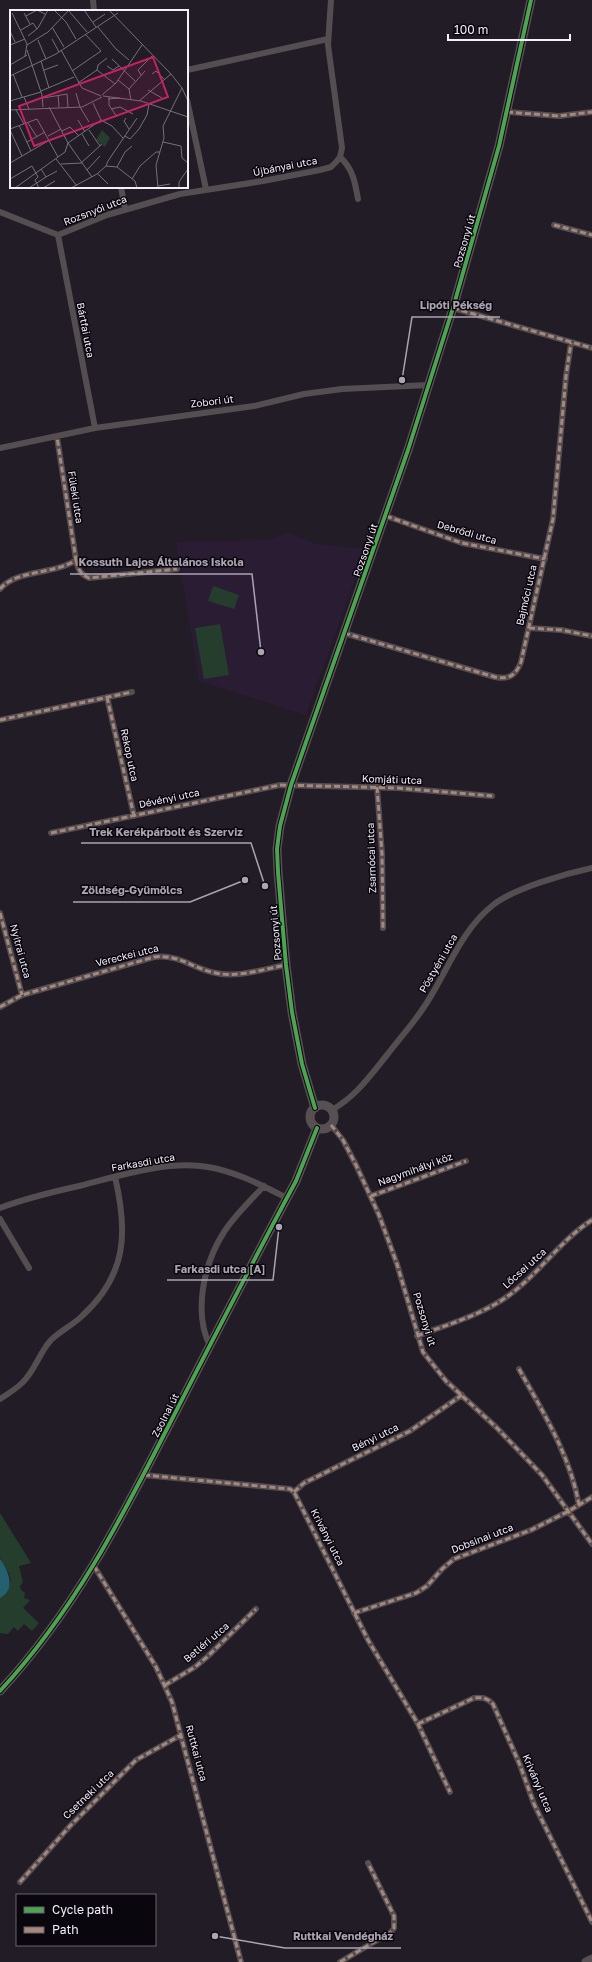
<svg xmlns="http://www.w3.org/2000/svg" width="592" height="1962" font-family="'Golos Text',sans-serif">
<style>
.built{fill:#291c33}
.green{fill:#253d2c}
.water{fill:#256070}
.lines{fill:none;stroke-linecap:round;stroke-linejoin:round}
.street{stroke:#554e51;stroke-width:6}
.secondary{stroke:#584f52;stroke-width:9}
.quiet{stroke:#a5887d;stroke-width:3;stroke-dasharray:6 3;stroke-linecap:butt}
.cycleway-casing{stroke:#0a060d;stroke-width:6}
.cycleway{stroke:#4ca352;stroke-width:4}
.labels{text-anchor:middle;stroke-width:3;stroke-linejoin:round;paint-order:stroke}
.street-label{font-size:10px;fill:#f5eefc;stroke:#0a060d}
.inset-road{fill:none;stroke:#76707c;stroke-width:1}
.view{fill:#c52363;fill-opacity:0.15;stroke:#c52363;stroke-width:2}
.inset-edge{fill:none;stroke:#f5eefc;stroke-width:2}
.leader{fill:none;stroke:#aba4b1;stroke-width:1.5}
.callout-dot{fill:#aba4b1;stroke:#0a060d;stroke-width:1.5}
.callout-label{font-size:11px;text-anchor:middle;font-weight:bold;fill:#aba4b1;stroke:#0a060d;stroke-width:3;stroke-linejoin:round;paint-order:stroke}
</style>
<rect width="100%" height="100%" fill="#221c27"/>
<!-- built -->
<path class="built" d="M 288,533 L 317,544 L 366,549 L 306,715 L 199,681 L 176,542 L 268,540 Z"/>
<!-- green -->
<path class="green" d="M 213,586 L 239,595 L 234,609 L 208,601 Z
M 220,624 L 229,675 L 204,679 L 195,628 Z
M 0,1513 L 31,1563 L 19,1566 L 23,1582 L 20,1586 L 21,1590 L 25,1593 L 24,1598 L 30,1600 L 23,1608 L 39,1623 L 32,1631 L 24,1624 L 18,1631 L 14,1627 L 8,1634 L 0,1633 L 0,1598 C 4,1596 6,1593 8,1589 C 16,1573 2,1569 0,1557 C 0,1543 0,1527 0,1513 Z"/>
<!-- water -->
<path class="water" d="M 0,1559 C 8,1570 17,1589 0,1598 Z"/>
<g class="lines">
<!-- street -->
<path class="street" d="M 93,0 L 94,11
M 187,70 L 328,39
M 187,100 L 206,189
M 507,112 L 559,116 L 592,112
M 340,157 C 353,169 355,182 358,199
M 121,187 L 125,209
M 0,212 L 58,235 L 107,215 L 180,194 L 263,181 L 320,170 L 331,167 L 336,162 L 340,157 L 342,148 L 328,45 L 331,0
M 554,225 L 592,235
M 58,235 L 95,428
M 453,308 L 592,348
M 0,448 L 95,428 L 254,406 L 304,394 L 342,389 L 429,385
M 386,516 L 462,543 L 545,559
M 76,560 C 78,569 80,574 89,578 L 177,569
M 0,589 C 17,569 54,575 76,560 L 57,437
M 529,628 L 561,630 L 592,636
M 344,633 L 495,677 C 509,680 516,675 521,662 L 553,519 L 566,376 L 571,343
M 107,697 L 134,816
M 0,720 L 132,692
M 377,787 L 382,854 L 383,928
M 51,833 L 280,785 L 398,788 L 492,796
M 0,913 L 22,995
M 0,1007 L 22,995 L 154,957 C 180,954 193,969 216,973 C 237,978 264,969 286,965
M 332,1110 C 356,1096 370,1076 387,1055 C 399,1039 413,1024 424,1007 C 447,973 460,931 493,905 C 515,888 564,874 592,868
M 331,1125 L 343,1140 L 356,1165 L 379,1215 L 397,1264 L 423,1352 L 446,1381 L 497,1428 L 542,1475 L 592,1544
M 371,1196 L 466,1161
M 0,1208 C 26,1198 52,1192 79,1186 C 118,1176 168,1160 208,1167 C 237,1172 261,1185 287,1198
M 0,1219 L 29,1268
M 417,1336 C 449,1324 485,1314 512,1293 C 541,1271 562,1239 592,1220
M 210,1346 C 193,1312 204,1263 224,1232 C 235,1215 250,1201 264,1186
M 519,1369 C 543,1412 570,1455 579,1505
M 0,1399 C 8,1394 16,1389 22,1383 C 35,1371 39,1353 51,1340 C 60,1331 73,1325 82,1316 C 127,1275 128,1232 115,1177
M 144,1475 L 290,1489 L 294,1492 L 368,1640 L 418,1724 L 450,1792
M 294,1492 L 304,1483 L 410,1431 L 462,1395
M 94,1566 L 156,1667 L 172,1702 L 241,1962
M 354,1613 L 416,1593 L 427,1586 L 442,1569 L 454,1559 L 531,1530 L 569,1511 L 592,1497
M 165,1685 L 195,1667 L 207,1657 L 256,1609
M 418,1724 L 474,1698 C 483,1697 487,1698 493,1704 L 520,1765 L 534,1804 L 592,1922
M 20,1882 L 70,1826 L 136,1760 L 181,1735
M 340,1962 L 391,1932 L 394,1928 L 394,1916 L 368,1863"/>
<!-- secondary -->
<path class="secondary" d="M310 1117a12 12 0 1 1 24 0a12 12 0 1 1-24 0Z
M 315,1108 L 302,1064 L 292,1012 L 286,965 L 278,872 L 277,849 L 280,826 L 291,785 L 408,450 L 453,308 L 499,146 L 531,0
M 0,1691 C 74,1611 120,1521 169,1425 C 211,1343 253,1261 296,1181 L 317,1128
M 586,1962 L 592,1959"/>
<!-- quiet -->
<path class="quiet" d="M 507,112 L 559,116 L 592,112
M 554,225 L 592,235
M 453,308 L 592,348
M 386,516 L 462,543 L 545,559
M 76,560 C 78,569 80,574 89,578 L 177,569
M 0,589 C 17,569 54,575 76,560 L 57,437
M 529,628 L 561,630 L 592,636
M 344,633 L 495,677 C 509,680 516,675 521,662 L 553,519 L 566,376 L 571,343
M 107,697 L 134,816
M 0,720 L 132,692
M 377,787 L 382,854 L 383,928
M 51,833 L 280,785 L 398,788 L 492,796
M 0,913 L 22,995
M 0,1007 L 22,995 L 154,957 C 180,954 193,969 216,973 C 237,978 264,969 286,965
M 331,1125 L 343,1140 L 356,1165 L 379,1215 L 397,1264 L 423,1352 L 446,1381 L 497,1428 L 542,1475 L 592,1544
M 371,1196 L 466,1161
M 417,1336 C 449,1324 485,1314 512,1293 C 541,1271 562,1239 592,1220
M 519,1369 C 543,1412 570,1455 579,1505
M 144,1475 L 290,1489 L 294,1492 L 368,1640 L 418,1724 L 450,1792
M 294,1492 L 304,1483 L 410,1431 L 462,1395
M 94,1566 L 156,1667 L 172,1702 L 241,1962
M 354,1613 L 416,1593 L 427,1586 L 442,1569 L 454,1559 L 531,1530 L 569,1511 L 592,1497
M 165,1685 L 195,1667 L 207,1657 L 256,1609
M 418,1724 L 474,1698 C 483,1697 487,1698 493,1704 L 520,1765 L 534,1804 L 592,1922
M 20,1882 L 70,1826 L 136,1760 L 181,1735
M 340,1962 L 391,1932 L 394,1928 L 394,1916 L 368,1863"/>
<!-- cycleway casing -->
<g class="cycleway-casing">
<path id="cycleway" d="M 315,1108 L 302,1064 L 292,1012 L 286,965 L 278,872 L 277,849 L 280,826 L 291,785 L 408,450 L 453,308 L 499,146 L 531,0
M 0,1691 C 74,1611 120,1521 169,1425 C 211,1343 253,1261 296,1181 L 317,1128"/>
</g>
<!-- cycleway -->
<use href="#cycleway" class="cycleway"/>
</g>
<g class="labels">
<!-- street labels -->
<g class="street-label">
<text transform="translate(285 166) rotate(-11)" y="4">Újbányai utca</text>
<text transform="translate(95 210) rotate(-21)" y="4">Rozsnyói utca</text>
<text transform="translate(464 241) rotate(-74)" y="4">Pozsonyi út</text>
<text transform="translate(86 330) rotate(79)" y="4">Bártfai utca</text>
<text transform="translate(212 401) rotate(-7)" y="4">Zobori út</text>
<text transform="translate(76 497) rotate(81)" y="4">Füleki utca</text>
<text transform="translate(467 532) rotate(16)" y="4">Debrődi utca</text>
<text transform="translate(365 550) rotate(-71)" y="4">Pozsonyi út</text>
<text transform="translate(526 595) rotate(-77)" y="4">Bajmóci utca</text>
<text transform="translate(130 755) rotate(78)" y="4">Rekop utca</text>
<text transform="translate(392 779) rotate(2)" y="4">Komjáti utca</text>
<text transform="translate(169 798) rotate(-12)" y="4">Dévényi utca</text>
<text transform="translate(371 858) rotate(-92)" y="4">Zsarnócai utca</text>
<text transform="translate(275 933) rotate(-95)" y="4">Pozsonyi út</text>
<text transform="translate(21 951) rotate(75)" y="4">Nyitrai utca</text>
<text transform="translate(127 955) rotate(-14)" y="4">Vereckei utca</text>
<text transform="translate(438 963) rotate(-60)" y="4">Pöstyéni utca</text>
<text transform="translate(143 1162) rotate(-10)" y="4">Farkasdi utca</text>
<text transform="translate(415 1169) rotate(-20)" y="4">Nagymihályi köz</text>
<text transform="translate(524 1268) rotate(-42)" y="4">Lőcsei utca</text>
<text transform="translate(425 1319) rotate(73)" y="4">Pozsonyi út</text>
<text transform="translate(165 1415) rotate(-63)" y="4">Zsolnai út</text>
<text transform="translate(375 1437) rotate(-26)" y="4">Bényi utca</text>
<text transform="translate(328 1537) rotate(63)" y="4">Kriványi utca</text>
<text transform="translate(482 1538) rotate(-21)" y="4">Dobsinai utca</text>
<text transform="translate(206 1642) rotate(-40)" y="4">Betléri utca</text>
<text transform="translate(197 1753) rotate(75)" y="4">Ruttkai utca</text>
<text transform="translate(538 1783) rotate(67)" y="4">Kriványi utca</text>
<text transform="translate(88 1794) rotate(-44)" y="4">Csetneki utca</text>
</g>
</g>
<!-- overview -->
<g transform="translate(10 10)">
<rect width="178" height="178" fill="#221c27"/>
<path d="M 92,120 L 100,128 L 95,137 L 86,130 Z" fill="#253d2c"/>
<path class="inset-road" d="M 44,0 L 56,12 L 66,29M 58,0 L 77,22M 74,0 L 86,17M 99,0 L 161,64 L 172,78 L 178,91M 2,3 L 17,34 L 15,46M 14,3 L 20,14M 16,6 L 27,0 L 35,4M 83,12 L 95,4M 87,16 L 106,39 L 119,50M 42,17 L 54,37M 11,20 L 23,13 L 27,19M 0,21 L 5,32M 18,26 L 28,18 L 38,0M 42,29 L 49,42M 28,30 L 36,49M 0,35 L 15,29M 17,35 L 38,22 L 59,0M 17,40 L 32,85 L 33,97M 51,40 L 72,78 L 91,86M 102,49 L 125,71M 31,51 L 39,78M 0,55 L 17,45M 97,56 L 103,60 L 109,56M 34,60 L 48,55M 87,60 L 105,74M 62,61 L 91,41 L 75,24M 3,64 L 12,87M 142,64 L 146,61 L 154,69M 131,65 L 128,60 L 142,46M 0,66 L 46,44 L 108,3M 108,70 L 119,79M 68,73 L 87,60 L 88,55 L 97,48M 138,80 L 152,88M 31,81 L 64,67M 66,83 L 70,97 L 79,112M 48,85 L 49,97M 92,85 L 106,73 L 132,35M 93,86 L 131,91 L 178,107M 14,87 L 19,99M 99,87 L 99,95 L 107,107M 33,88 L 57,84 L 58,97M 98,89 L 110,88M 121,90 L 119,79 L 135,61M 0,91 L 31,82M 129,91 L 161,64M 83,93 L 91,110 L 102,116 L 113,128M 39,97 L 58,133 L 82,167M 101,99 L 110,97 L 123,104M 0,100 L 72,97 L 92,87M 6,100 L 14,114M 116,108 L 114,111 L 119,119M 68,110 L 75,122M 18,113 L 27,127M 9,115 L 21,141M 0,119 L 27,109 L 48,147M 0,120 L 12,146M 79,120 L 90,136M 52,121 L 60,117 L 69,126M 72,124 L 79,136M 38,126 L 51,119M 115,126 L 120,129 L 129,119 L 137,105 L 139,94M 17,132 L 35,122M 153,132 L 171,136 L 172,148 L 178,153M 46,149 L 67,176M 0,153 L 38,131M 71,153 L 92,134M 51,154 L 72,153M 96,156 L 107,157 L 125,171 L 127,178M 107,157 L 115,142 L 122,136M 31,159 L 36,167 L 47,161M 77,160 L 90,146M 88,164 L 98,174M 0,169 L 22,156 L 28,167 L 25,170 L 29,178M 122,169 L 130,156 L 146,142 L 150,142M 148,176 L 160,174M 5,178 L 55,142 L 58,133 L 91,110M 19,178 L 36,167M 33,178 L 45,171M 61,178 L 87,164 L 96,156 L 98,151 L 127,108M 148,178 L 146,155 L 154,128 L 153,116 L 172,78M 169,178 L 169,172 L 178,159"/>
<path class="view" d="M 143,47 L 158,87 L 24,136 L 9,96 Z"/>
<rect width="178" height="178" class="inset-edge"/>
</g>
<!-- callouts -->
<path class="leader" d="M402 380L412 317H500M261 652L252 574H70M265 886L251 843H81M245 880L190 902H73M279 1227L273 1280H167M215 1936L285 1948H401"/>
<g class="callout-dot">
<circle cx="402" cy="380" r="4"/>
<circle cx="261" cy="652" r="4"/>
<circle cx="265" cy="886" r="4"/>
<circle cx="245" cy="880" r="4"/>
<circle cx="279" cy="1227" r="4"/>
<circle cx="215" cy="1936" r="4"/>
</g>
<g class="callout-label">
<text x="456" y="309">Lipóti Pékség</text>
<text x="161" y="566">Kossuth Lajos Általános Iskola</text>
<text x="166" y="836">Trek Kerékpárbolt és Szerviz</text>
<text x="132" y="894">Zöldség-Gyümölcs</text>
<text x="220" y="1273">Farkasdi utca [A]</text>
<text x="343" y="1940">Ruttkai Vendégház</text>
</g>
<!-- legend -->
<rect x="16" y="1894" width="140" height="52" fill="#0a060d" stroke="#68636d"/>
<rect x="24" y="1907" width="20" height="6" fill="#4ca352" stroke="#68636d"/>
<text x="52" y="1914" font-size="12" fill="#f5eefc">Cycle path</text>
<rect x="24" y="1927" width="20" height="6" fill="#a5887d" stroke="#68636d"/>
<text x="52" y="1934" font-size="12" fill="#f5eefc">Path</text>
<!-- scale -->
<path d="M448 34v6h122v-6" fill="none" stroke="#f5eefc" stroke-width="2"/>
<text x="454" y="34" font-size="12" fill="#f5eefc" stroke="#0a060d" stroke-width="3" paint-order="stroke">100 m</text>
</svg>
